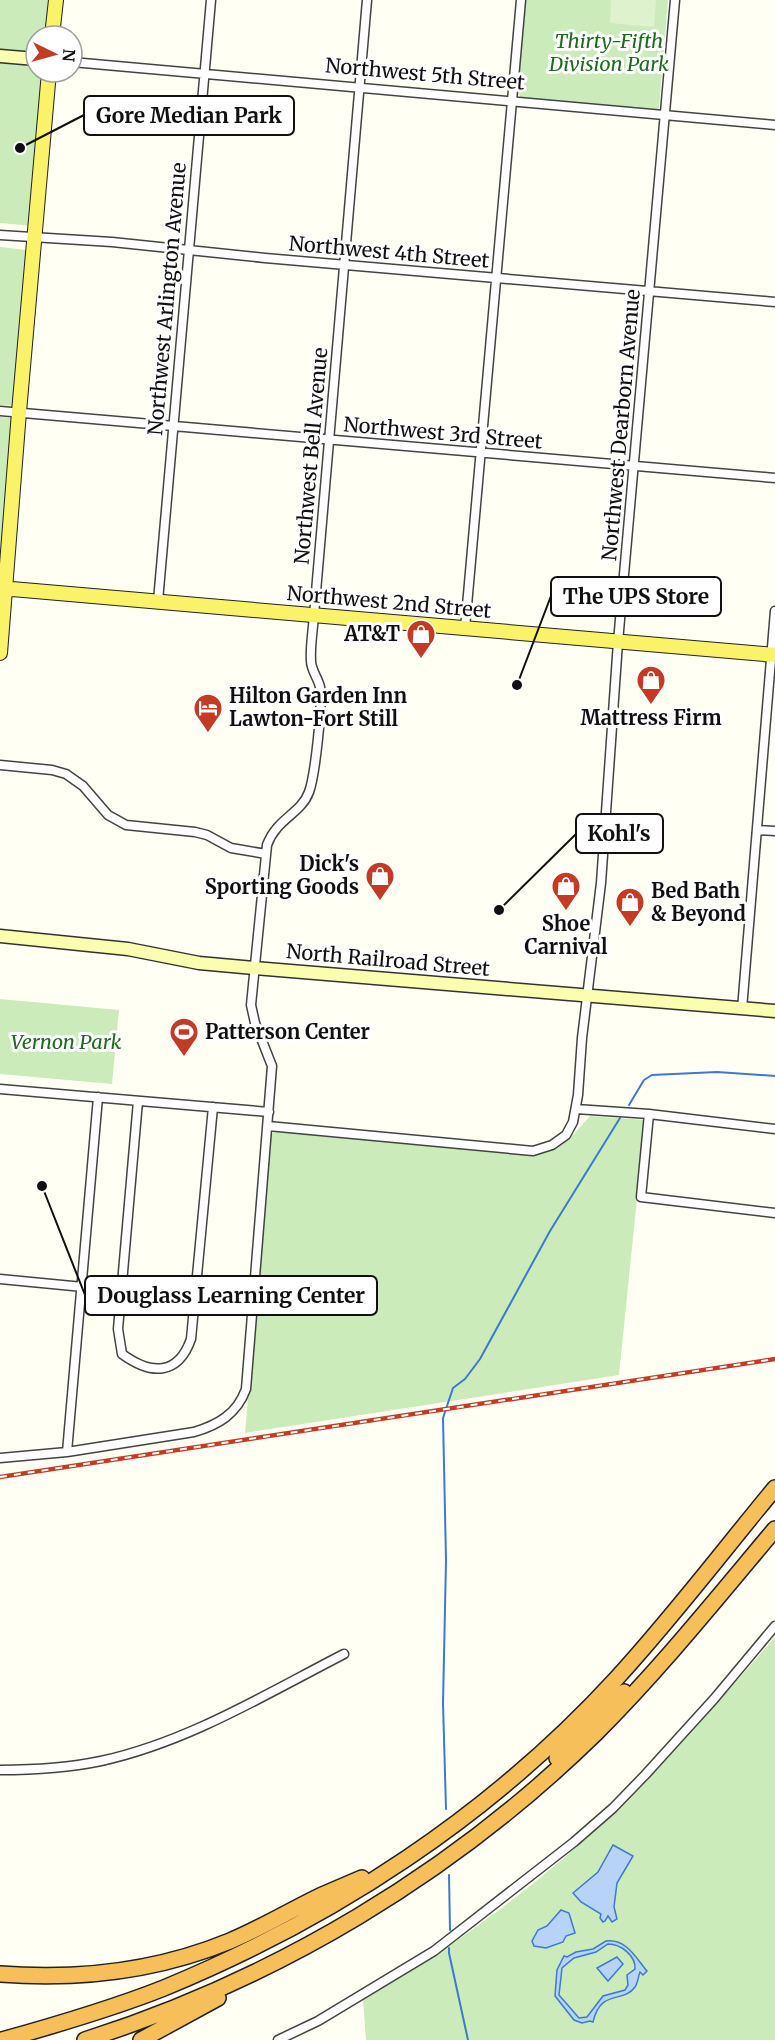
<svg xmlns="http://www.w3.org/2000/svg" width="775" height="2040" font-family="Merriweather,serif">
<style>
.green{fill:#cbebbb}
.pitch{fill:#def2cd}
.water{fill:#b7d3f7;stroke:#3d79d0;stroke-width:1.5;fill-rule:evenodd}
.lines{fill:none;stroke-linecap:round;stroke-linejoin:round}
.stream{stroke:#3d79d0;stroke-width:2}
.street-casing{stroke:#434343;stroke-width:11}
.secondary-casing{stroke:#323232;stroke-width:15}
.primary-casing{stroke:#212121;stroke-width:16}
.highway-casing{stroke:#212121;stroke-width:18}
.street{stroke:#fff;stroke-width:8}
.secondary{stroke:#f9ffae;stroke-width:12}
.primary{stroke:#faf268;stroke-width:14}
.highway{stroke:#f6bf5a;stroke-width:15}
.rail-casing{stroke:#c43b25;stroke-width:4.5}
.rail{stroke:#fff;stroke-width:2;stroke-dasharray:7;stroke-linecap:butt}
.labels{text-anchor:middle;stroke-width:6;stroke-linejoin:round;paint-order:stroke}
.park-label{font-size:20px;font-style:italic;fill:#206a1e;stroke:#fff}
.street-label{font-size:20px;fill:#101010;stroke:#fff}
.poi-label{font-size:20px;font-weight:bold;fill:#101010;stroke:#fff;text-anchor:start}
.leader{fill:none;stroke:#101010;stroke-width:2}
.callout-dot{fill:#101010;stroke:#fff;stroke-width:2}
.callout{fill:#fff;stroke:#101010;stroke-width:2}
.callout-label{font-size:21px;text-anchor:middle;font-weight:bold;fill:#101010}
</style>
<rect width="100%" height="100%" fill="#fffff3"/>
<!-- green -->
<path class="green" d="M 0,0 L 48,0 L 47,36 L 36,36 L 36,54 L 0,52 Z
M 526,0 L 668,0 L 659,108 L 654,110 L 521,98 L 518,92 Z
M 0,63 L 36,66 L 36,72 L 45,72 L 33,226 L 0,223 Z
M 0,247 L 27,250 L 14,406 L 0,405 Z
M 0,417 L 12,418 L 0,575 Z
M 0,999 L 119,1010 L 112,1084 L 0,1074 Z
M 590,1116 L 645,1120 L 619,1375 L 245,1433 L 271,1134 L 278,1131 L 530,1155 L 557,1149 L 573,1135 Z
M 775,1637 L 775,2040 L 366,2040 L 363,2000 C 390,1983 418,1967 444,1949 C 504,1909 562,1862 615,1812 C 672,1758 723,1696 775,1637 Z"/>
<!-- pitch -->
<path class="pitch" d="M 611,0 L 656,0 L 654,27 L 610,23 Z"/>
<!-- water -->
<path class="water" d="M 613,1845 L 633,1856 L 617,1883 L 614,1907 L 617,1919 L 612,1922 L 608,1916 L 605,1921 L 603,1922 L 600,1918 L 601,1914 L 581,1902 L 573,1893 L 598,1872 Z
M 561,1910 L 569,1913 L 575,1933 L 566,1936 L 563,1942 L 546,1948 L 534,1946 L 532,1941 L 538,1930 L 547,1926 Z
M 606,1941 C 626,1938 636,1958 647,1971 L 643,1975 L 640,1972 C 638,1977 638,1983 635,1987 C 623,2004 601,1988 593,2022 L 590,2021 L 582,2023 L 574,2020 L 555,1996 L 557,1970 L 564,1956 L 567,1957 L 576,1952 L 593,1949 ZM 608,1944 C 621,1944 636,1956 635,1969 L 627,1975 L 628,1985 L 625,1990 L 603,1996 L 587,2017 L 579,2018 L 559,1995 L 562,1968 L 574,1958 L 596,1952 Z
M 617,1957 L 623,1964 L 608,1981 L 597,1968 Z"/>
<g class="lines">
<!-- stream -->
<path class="stream" d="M 629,1105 L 644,1080 L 652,1075 L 717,1072 L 775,1076
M 446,1809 L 443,1703 L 446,1560 L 443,1418 L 453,1388 L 465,1379 L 480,1359 L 550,1231 L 620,1118
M 449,1875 L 450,1930
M 449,1948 L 449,1953 L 468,2040"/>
<!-- street casing -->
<g class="street-casing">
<path id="street" d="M 72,62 L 775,125
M 0,235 L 112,242 L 265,258 L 775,302
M 0,411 L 775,478
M 158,601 L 211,0
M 465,628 L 521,0
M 0,765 L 52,770 L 66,774 L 83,786 L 108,815 L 126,825 L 195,832 L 207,835 L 231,848 L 266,854
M 757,830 L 775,831
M 742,1009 L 775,611
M 0,1089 L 269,1112
M 138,1101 L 118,1329 L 122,1354 C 151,1375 178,1376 191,1339 L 213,1107
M 576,1109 L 649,1114 L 775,1129
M 649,1114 L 641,1197 L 775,1213
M 268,1126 L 533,1151 L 552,1145 L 566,1135 L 573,1122 L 578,1095 L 582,1038 L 601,883 L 618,642 L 675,0
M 0,1279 L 83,1287
M 67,1452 L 98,1097
M 0,1458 L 67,1452 L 194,1432 C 218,1425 237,1414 246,1389 L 272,1066 L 255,1023 L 251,1005 L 267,845 C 277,818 301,814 309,792 C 315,776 323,703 320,687 C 318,678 311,670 311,661 C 310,646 313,630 314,615 L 367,0
M 0,1770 C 34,1770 67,1768 101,1761 C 188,1742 266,1694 344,1654
M 278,2040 L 318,2021 L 434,1951 L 574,1842 L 613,1808 L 645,1775 L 714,1699 L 775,1626"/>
</g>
<!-- secondary casing -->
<g class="secondary-casing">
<path id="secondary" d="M 0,56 L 36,59
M 0,936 L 128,949 L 199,963 L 254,968 L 775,1011"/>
</g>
<!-- primary casing -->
<g class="primary-casing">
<path id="primary" d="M 52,36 L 56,0
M 0,588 L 775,655
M 0,653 L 19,412 L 49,72"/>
</g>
<!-- highway casing -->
<g class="highway-casing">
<path id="highway" d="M 579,1728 L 624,1692
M 557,1758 L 588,1721
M 0,1974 C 78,1980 157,1971 230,1941 C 261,1928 289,1911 320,1896 C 334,1890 348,1884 362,1878
M 2,2040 C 56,2025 111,2009 164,1988 C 334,1918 491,1815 616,1679 C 672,1618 722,1552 775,1488
M 85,2040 C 276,1979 452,1874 596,1733 C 660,1669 717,1598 775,1529
M 141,2040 L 218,1998"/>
</g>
<!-- street -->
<use href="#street" class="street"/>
<!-- secondary -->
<use href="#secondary" class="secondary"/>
<!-- primary -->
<use href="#primary" class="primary"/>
<!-- highway -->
<use href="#highway" class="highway"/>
<!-- rail casing -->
<g class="rail-casing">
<path id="rail" d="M 0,1477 L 775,1359"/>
</g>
<!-- rail -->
<use href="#rail" class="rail"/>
</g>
<!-- icons -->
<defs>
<g id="shop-pin" transform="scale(1.5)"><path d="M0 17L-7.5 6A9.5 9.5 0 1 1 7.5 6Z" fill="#c43b25" stroke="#fff"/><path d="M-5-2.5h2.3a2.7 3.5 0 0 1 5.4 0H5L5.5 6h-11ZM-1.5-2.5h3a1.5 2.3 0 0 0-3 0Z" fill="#fff"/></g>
<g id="hotel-pin" transform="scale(1.5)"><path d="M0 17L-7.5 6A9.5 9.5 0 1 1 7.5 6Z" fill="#c43b25" stroke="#fff"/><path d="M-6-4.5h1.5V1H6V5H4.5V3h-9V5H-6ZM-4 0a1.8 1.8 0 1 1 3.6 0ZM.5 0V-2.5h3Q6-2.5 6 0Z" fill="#fff"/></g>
<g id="stadium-pin" transform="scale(1.5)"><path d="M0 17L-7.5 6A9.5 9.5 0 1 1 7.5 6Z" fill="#c43b25" stroke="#fff"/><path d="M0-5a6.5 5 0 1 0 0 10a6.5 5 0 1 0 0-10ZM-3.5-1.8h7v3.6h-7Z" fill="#fff"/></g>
</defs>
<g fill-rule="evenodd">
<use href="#shop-pin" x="421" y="634"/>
<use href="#shop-pin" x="651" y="680"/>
<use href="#hotel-pin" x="208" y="708"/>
<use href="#shop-pin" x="380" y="876"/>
<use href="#shop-pin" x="566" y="886"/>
<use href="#shop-pin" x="630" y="902"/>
<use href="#stadium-pin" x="184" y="1032"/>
</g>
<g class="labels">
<!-- park labels -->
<g class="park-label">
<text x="609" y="48">Thirty-Fifth<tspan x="609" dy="23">Division Park</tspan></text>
<text x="66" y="1049">Vernon Park</text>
</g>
<!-- street labels -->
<g class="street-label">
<text transform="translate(425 74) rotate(5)" y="7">Northwest 5th Street</text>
<text transform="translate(389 252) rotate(5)" y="7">Northwest 4th Street</text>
<text transform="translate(167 299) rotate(-85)" y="7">Northwest Arlington Avenue</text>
<text transform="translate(621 425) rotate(-85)" y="7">Northwest Dearborn Avenue</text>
<text transform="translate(443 433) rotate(5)" y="7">Northwest 3rd Street</text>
<text transform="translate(311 456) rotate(-85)" y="7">Northwest Bell Avenue</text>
<text transform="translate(389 602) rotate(5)" y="7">Northwest 2nd Street</text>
<text transform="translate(388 960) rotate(5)" y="7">North Railroad Street</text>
</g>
<!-- poi labels -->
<g class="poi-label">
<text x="400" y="641" text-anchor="end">AT&amp;T</text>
<text x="229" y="703">Hilton Garden Inn<tspan x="229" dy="23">Lawton-Fort Still</tspan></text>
<text x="651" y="725" text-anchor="middle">Mattress Firm</text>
<text x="359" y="871" text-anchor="end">Dick's<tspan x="359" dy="23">Sporting Goods</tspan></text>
<text x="651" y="898">Bed Bath<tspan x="651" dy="23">&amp; Beyond</tspan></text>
<text x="566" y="931" text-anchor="middle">Shoe<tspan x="566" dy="23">Carnival</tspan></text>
<text x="205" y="1039">Patterson Center</text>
</g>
</g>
<!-- callouts -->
<path class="leader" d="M20 148L84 115M517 685L551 596M499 910L576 834M42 1186L85 1295"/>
<g class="callout-dot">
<circle cx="20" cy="148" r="6"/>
<circle cx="517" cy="685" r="6"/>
<circle cx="499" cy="910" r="6"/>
<circle cx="42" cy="1186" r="6"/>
</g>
<g class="callout">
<rect x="84" y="96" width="210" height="39" rx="6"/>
<rect x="551" y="577" width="170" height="39" rx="6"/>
<rect x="576" y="814" width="87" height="39" rx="6"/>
<rect x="85" y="1276" width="292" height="39" rx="6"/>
</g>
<g class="callout-label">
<text x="189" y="123">Gore Median Park</text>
<text x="636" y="604">The UPS Store</text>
<text x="619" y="841">Kohl's</text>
<text x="231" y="1303">Douglass Learning Center</text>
</g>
<!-- north arrow -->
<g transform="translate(54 54) rotate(95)"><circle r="28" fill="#ffffff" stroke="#9f9f9f" stroke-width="1.5"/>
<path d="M0-4.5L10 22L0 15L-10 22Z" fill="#c43b25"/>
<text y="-9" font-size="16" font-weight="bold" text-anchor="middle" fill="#101010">N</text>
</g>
</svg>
